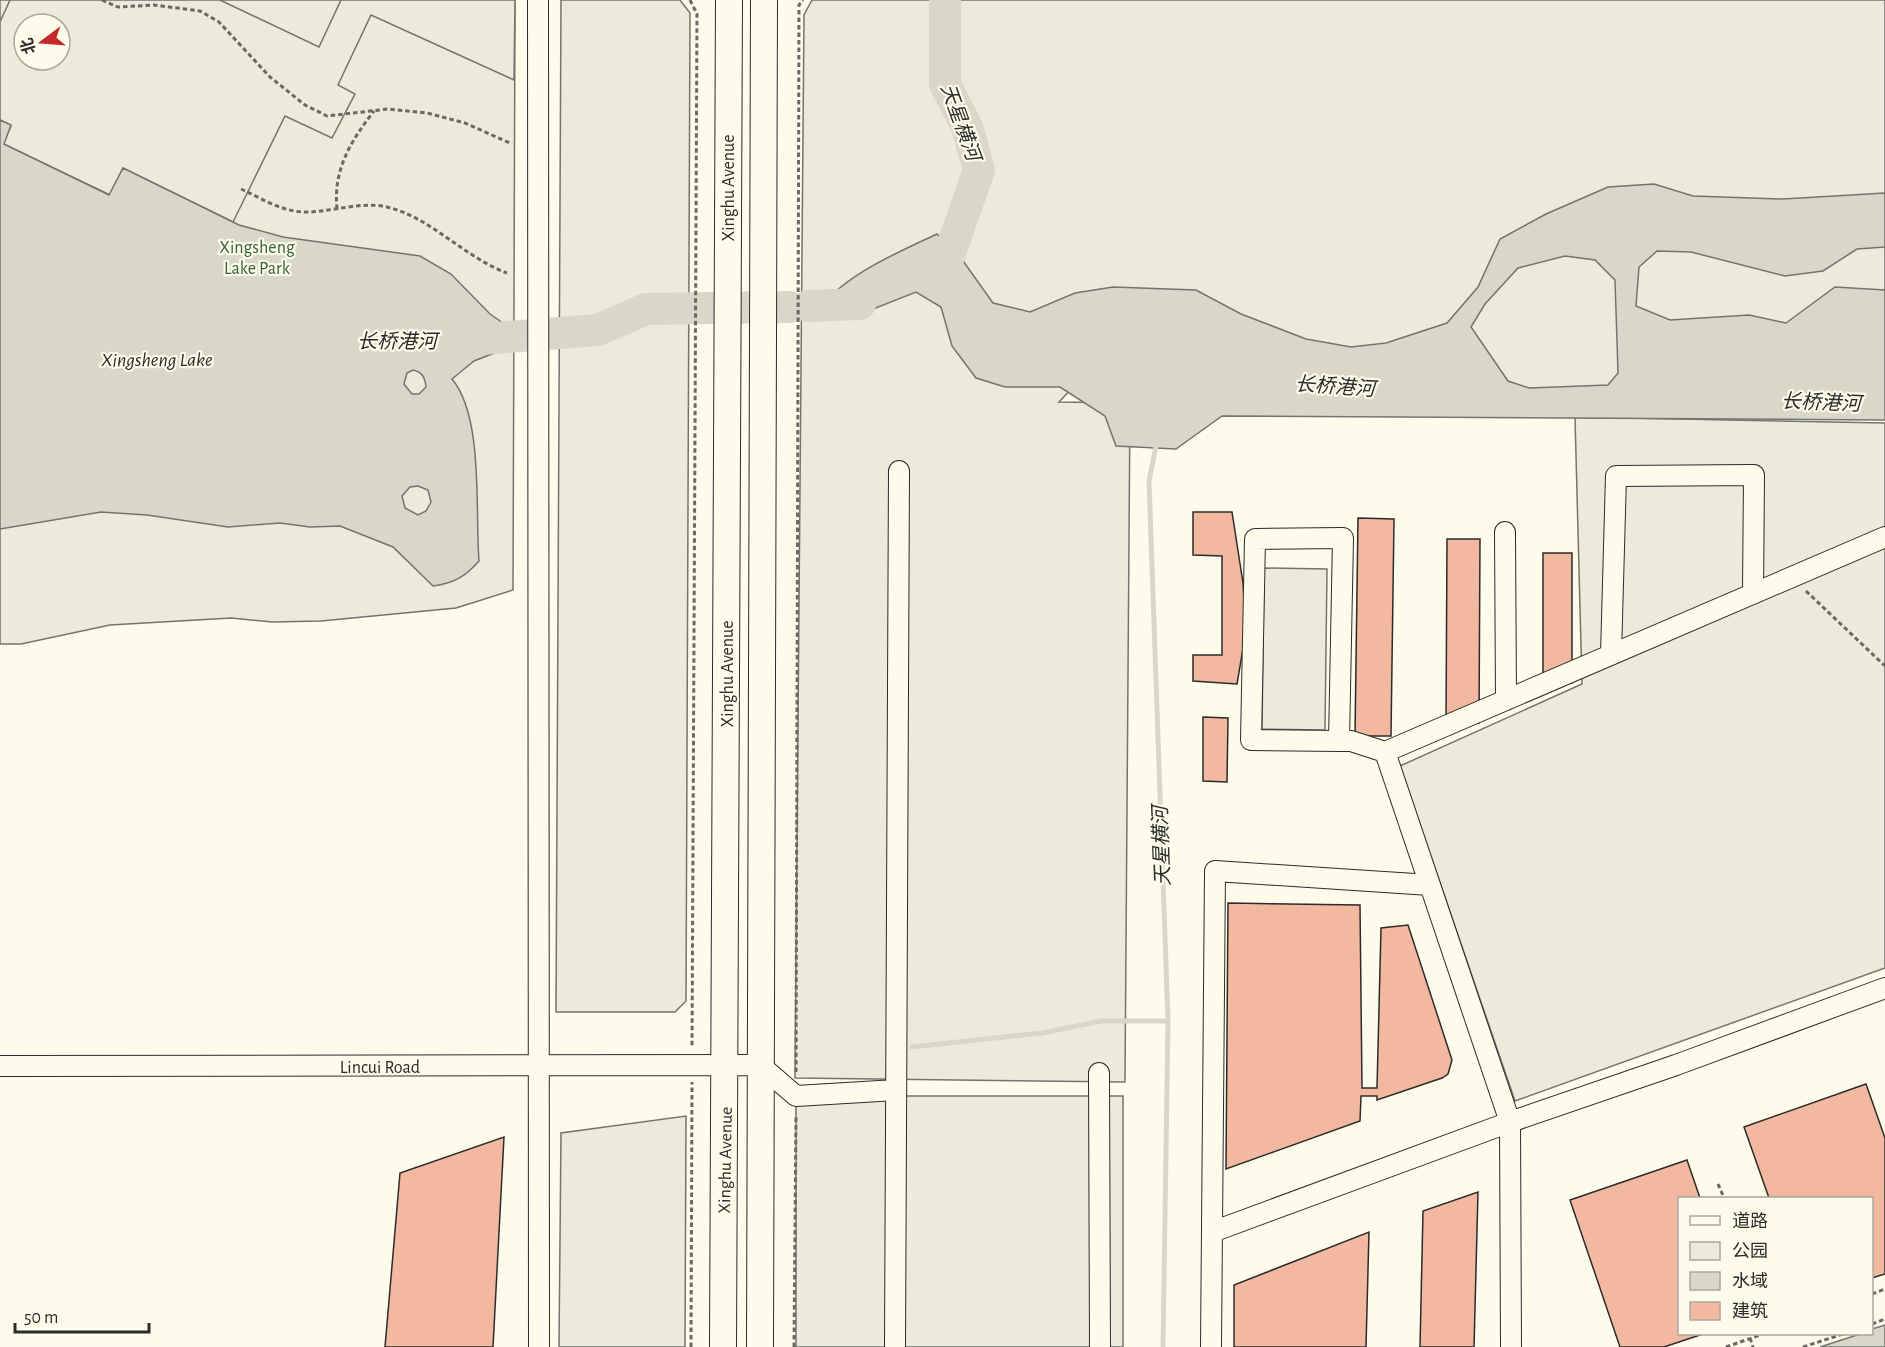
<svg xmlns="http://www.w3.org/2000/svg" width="1885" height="1347" font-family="'Alegreya Sans','Noto Sans SC',sans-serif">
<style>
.green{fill:#ecebdb;stroke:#74746e;stroke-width:1.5;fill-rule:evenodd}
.parking{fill:#eceadb;stroke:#74746e;stroke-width:1.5;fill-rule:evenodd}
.water{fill:#d8d7c9;stroke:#74746e;stroke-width:1.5;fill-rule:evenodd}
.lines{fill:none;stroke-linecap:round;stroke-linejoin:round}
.stream{stroke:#d8d7c9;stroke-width:5}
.river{stroke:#d8d7c9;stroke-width:32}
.building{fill:#f2b8a0;stroke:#2b2b2b;stroke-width:1.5}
.minor-casing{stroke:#2b2b2b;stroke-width:22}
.major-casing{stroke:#2b2b2b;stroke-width:28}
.path{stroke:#6a6964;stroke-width:3;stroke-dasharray:4.5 3;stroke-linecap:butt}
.minor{stroke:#fdfbea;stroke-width:20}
.major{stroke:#fdfbea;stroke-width:26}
.labels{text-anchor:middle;stroke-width:4.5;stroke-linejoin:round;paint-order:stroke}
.street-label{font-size:18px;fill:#2b2b2b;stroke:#fdfbea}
.park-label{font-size:18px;fill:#34623c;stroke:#fdfbea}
.water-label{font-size:20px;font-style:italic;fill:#2b2b2b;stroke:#fdfbea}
</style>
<rect width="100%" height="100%" fill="#fdfbea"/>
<!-- green -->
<path class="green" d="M 0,0 L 515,0 L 513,590 L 456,608 L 321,621 L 272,622 L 231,618 L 110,625 L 21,644 L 0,644 ZM 24,24 L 60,24 L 60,60 L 24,60 Z
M 561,0 L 680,0 L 690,13 L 686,1001 L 675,1012 L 556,1012 Z
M 812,0 L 1885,0 L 1885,404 L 1577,396 L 1112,345 L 1059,402 L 1130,403 L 1125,1082 L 795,1078 L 804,15 Z
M 1575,417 L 1885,423 L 1885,968 L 1515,1101 L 1400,766 L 1582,684 Z
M 1264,568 L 1327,569 L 1325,730 L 1262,729 Z
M 796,1096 L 1123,1096 L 1123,1347 L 796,1347 Z
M 686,1116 L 685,1347 L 559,1347 L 561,1133 Z"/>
<!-- parking -->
<path class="parking" d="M 10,0 L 220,0 L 319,47 L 341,0 L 515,0 L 514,80 L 371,15 L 338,85 L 355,94 L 332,138 L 285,116 L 233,222 L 123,168 L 110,195 L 3,144 L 11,126 L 0,120 L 0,22 ZM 24,24 L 60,24 L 60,60 L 24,60 Z"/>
<!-- water -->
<path class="water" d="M 0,120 L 11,125 L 4,144 L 109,195 L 123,168 L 239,225 L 283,237 L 420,256 L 451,274 L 490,314 L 510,328 L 510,347 L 474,361 L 452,379 C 484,417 475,512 479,561 C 465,577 454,583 433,586 L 393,547 L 340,526 L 310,527 L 280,523 L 228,527 L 147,515 L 101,512 L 0,529 ZM 413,370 C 422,372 425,377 426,387 L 419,394 L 412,394 L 404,384 L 407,373 ZM 418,486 L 428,490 L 431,502 L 426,511 L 418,515 L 405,508 L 402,496 L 410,487 Z
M 1654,184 L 1693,196 L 1783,199 L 1885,193 L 1885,247 L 1857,249 L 1823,271 L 1785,276 L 1691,252 L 1657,251 L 1639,267 L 1636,306 L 1670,320 L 1749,315 L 1786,323 L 1835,287 L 1885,290 L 1885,420 L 1222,416 L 1176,449 L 1116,446 L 1105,416 L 1060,387 L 1005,387 L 976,378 L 952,346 L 941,307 L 916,292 L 858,315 L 813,315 C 844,275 892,255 937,234 L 961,258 L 993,303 L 1030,312 L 1075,293 L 1113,287 L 1196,290 L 1241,314 L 1306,339 L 1351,347 L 1386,343 L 1447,323 L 1478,287 L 1500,239 L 1546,214 L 1608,187 ZM 1565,256 L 1595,260 L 1615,280 L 1618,373 L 1608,385 L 1529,388 L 1508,381 L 1471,327 L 1485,304 L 1518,268 Z
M 1885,1325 L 1885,1347 L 1820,1347 L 1860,1334 L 1872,1334 L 1872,1329 Z"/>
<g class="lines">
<!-- stream -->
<path class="stream" d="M 1157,441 L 1149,481 L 1168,1021 L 1163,1347
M 912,1047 L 1042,1033 L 1101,1021 L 1168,1021"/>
<!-- river -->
<path class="river" d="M 943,273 L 979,170 L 967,127 L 945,84 L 945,0
M 808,306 L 860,304
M 469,340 L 598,330 L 646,309 L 789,307"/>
</g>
<!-- building -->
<path class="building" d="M 1193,512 L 1232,512 L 1243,583 L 1246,631 L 1237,684 L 1193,681 L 1193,655 L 1222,655 L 1222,556 L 1193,555 Z
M 1358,518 L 1394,519 L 1391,736 L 1355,736 Z
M 1447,539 L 1480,539 L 1479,723 L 1446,723 Z
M 1543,553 L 1572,553 L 1572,683 L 1543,683 Z
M 1203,717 L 1228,718 L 1227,782 L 1203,781 Z
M 1228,903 L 1360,905 L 1362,1088 L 1377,1088 L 1381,928 L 1408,925 L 1452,1060 L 1448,1074 L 1442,1078 L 1377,1100 L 1377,1096 L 1361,1096 L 1360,1121 L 1226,1169 Z
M 1866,1084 L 1885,1138 L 1885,1274 L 1872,1278 L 1872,1198 L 1769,1198 L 1744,1127 Z
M 504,1137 L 493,1347 L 385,1347 L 400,1173 Z
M 1687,1160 L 1700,1198 L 1680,1198 L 1680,1334 L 1703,1334 L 1664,1347 L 1620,1347 L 1570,1200 Z
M 1478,1192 L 1474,1347 L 1420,1347 L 1423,1211 Z
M 1369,1232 L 1366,1347 L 1234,1347 L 1234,1285 Z"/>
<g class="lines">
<!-- minor casing -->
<g class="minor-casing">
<path id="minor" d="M 538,0 L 539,1347
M 1505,532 L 1506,700
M 1611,655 L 1616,476 L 1754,475 L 1753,594
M 1339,741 L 1343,538 L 1255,539 L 1251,740 L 1339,741 L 1351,741 L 1385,752
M 0,1066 L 760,1065 L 796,1096 L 896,1090
M 1099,1073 L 1100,1347
M 1212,1232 L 1510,1122 L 1385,752 L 1885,537
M 895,1347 L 899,471
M 1211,1347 L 1215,871 L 1430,885
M 1511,1347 L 1510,1122 L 1676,1065 L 1885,988"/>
</g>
<!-- major casing -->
<g class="major-casing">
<path id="major" d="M 723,1347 L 729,0
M 760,1347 L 764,0"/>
</g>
<!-- path -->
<path class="path" d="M 102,0 L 118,7 L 154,5 L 200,11 L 219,22 L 270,77 L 305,105 L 327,116 L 388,109 L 427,113 L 465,123 L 512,144
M 690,0 L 697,14 L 692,1048
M 241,189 C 261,198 282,212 305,212 C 332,212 361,201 387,207 C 430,217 464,257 507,273
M 337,209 C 333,169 351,141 374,111
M 1806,591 L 1885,666
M 796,1072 L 799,5 L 803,0
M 1718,1184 L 1724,1198
M 1872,1294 L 1885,1289
M 1872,1324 L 1885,1319
M 1750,1338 L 1753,1347
M 691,1347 L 692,1082
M 794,1347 L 796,1115
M 1726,1347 L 1763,1334
M 1803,1347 L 1843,1334"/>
<!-- minor -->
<use href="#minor" class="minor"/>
<!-- major -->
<use href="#major" class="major"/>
</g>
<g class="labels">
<!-- street labels -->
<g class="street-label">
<text transform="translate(728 188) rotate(-90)" y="6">Xinghu Avenue</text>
<text transform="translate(727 674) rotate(-90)" y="6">Xinghu Avenue</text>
<text x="380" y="1073">Lincui Road</text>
<text transform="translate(725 1160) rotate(-89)" y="6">Xinghu Avenue</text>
</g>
<!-- park labels -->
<g class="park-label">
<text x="257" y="253">Xingsheng<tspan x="257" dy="21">Lake Park</tspan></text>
</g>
<!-- water labels -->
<g class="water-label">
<text transform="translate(961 122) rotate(70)" y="7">天星横河</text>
<text x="397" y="348">长桥港河</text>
<text x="157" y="366">Xingsheng Lake</text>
<text transform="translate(1335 386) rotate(4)" y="7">长桥港河</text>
<text transform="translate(1821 402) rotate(2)" y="7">长桥港河</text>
<text transform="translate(1161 846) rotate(-92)" y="7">天星横河</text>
</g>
</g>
<!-- legend -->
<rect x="1678" y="1197" width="195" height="138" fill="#fdfbea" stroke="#a9a89e" stroke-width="1.5"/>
<rect x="1690" y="1216" width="30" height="9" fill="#fdfbea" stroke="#a9a89e" stroke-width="1.5"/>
<text x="1732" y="1227" font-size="18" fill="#2b2b2b">道路</text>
<rect x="1690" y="1242" width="30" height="18" fill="#ecebdb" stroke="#a9a89e" stroke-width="1.5"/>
<text x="1732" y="1257" font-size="18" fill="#2b2b2b">公园</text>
<rect x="1690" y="1272" width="30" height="18" fill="#d8d7c9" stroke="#a9a89e" stroke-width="1.5"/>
<text x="1732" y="1287" font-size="18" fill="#2b2b2b">水域</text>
<rect x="1690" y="1302" width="30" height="18" fill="#f2b8a0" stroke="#a9a89e" stroke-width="1.5"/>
<text x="1732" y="1317" font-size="18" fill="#2b2b2b">建筑</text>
<!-- north arrow -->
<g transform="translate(42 42) rotate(254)"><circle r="28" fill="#fdfbea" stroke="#a9a89e" stroke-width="1.5"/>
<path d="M0-4.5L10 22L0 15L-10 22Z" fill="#c62828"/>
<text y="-9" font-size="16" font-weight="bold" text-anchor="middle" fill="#2b2b2b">北</text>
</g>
<!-- scale -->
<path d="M15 1323v9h134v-9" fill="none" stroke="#2b2b2b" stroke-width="3"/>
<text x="24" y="1323" font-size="18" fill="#2b2b2b" stroke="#fdfbea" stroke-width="4.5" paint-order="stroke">50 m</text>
</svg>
